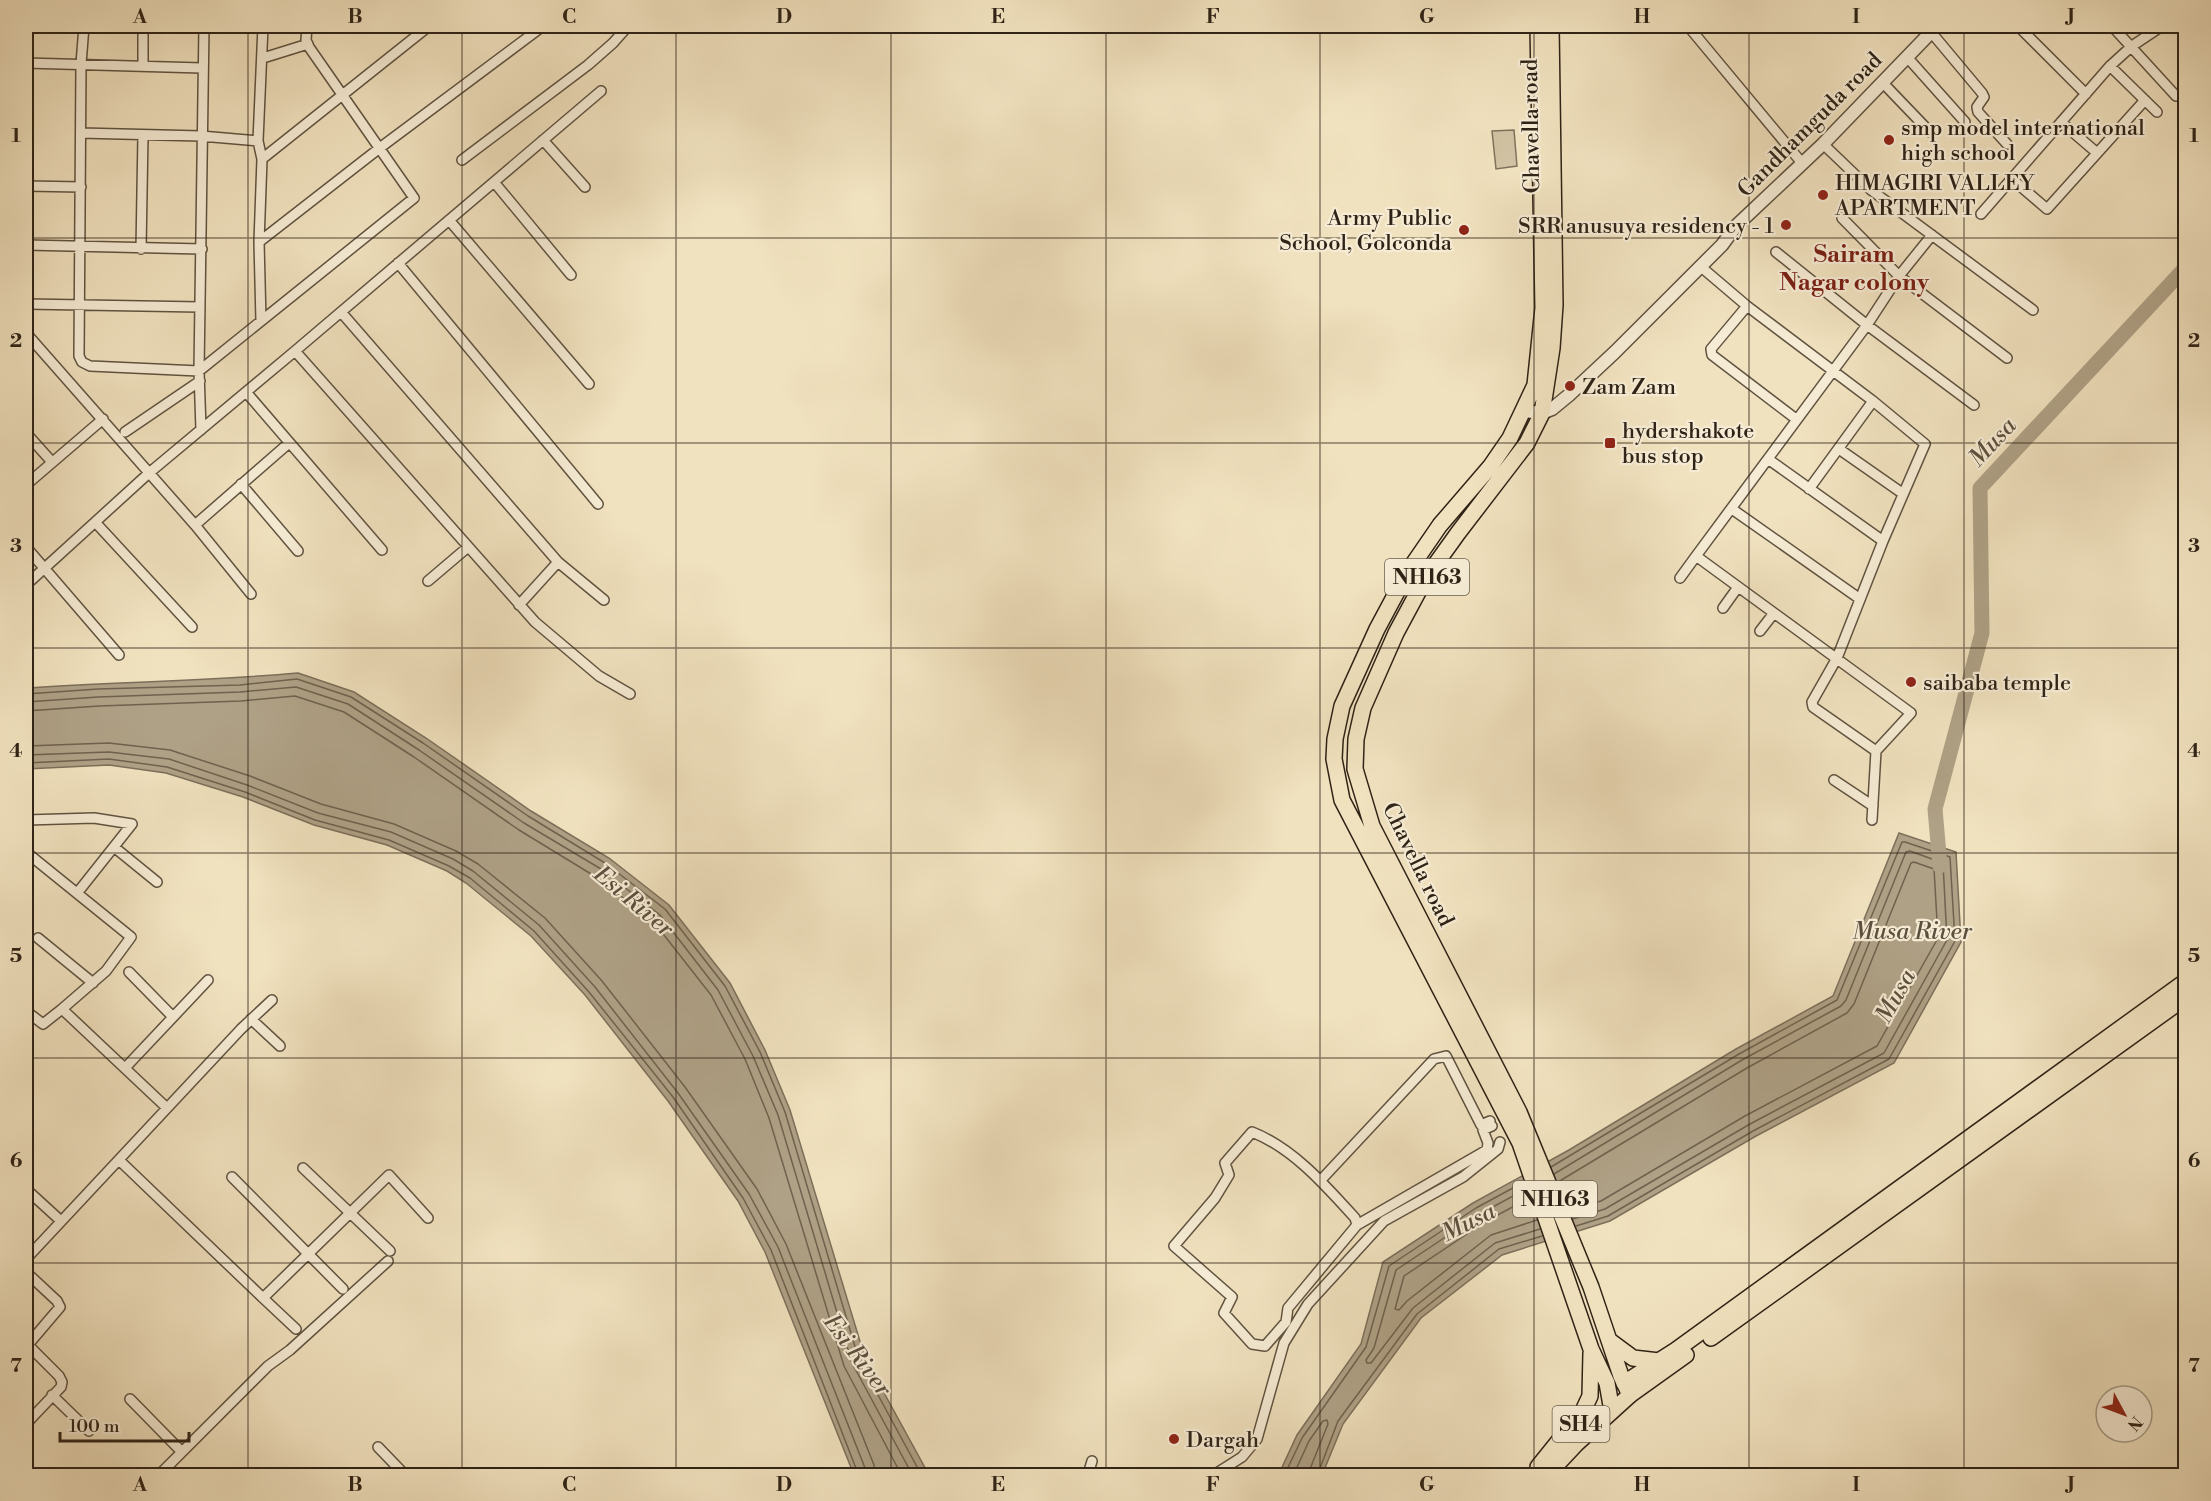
<svg xmlns="http://www.w3.org/2000/svg" width="2211" height="1501" font-family="'Libre Bodoni',serif">
<style>
.green{fill:#d0c2a2;stroke:#80725c;stroke-width:1.5}
.water{fill:#afa186;stroke:#7c6f5a;stroke-width:1.5}
.lines{fill:none;stroke-linecap:round;stroke-linejoin:round}
.shore{stroke:#6f624e;stroke-width:1.5}
.river{stroke:#afa186;stroke-width:15}
.minor-casing{stroke:#605341;stroke-width:12}
.tertiary-casing{stroke:#605341;stroke-width:15}
.primary-casing{stroke:#2f2317;stroke-width:18}
.trunk-casing{stroke:#2f2317;stroke-width:18}
.minor{stroke:#f6ecd5;stroke-width:9}
.tertiary{stroke:#f6ecd5;stroke-width:12}
.primary{stroke:#f1e2bf;stroke-width:15}
.trunk{stroke:#f1e2bf;stroke-width:15}
.grid{fill:none;stroke:#2f2317;stroke-width:1.5;stroke-opacity:0.55}
.poi-dot{fill:#8f2418;stroke:#f6ecd5;stroke-width:2}
.labels{text-anchor:middle;stroke-width:4.5;stroke-linejoin:round;paint-order:stroke}
.shield{fill:#f6ecd5;stroke:#6b5f50;stroke-width:1.5}
.shield-label{font-size:21px;font-weight:bold;fill:#2f2317}
.street-label{font-size:22px;fill:#2f2317;stroke:#f6ecd5}
.poi-label{font-size:22px;fill:#2f2317;stroke:#f6ecd5;text-anchor:start}
.neighbourhood-label{font-size:24px;font-weight:bold;fill:#7a1f14;stroke:#f6ecd5}
.water-label{font-size:24px;font-style:italic;fill:#5c4f3e;stroke:#f6ecd5}
.neatline{fill:none;stroke:#2f2317;stroke-width:2}
.grid-label{font-size:20px;text-anchor:middle;font-weight:bold;fill:#2f2317}
</style>
<rect width="100%" height="100%" fill="#f1e2bf"/>
<filter id="stains"><feTurbulence type="fractalNoise" baseFrequency=".00333" numOctaves="4"/><feColorMatrix values="0 0 0 0 .2 0 0 0 0 .09 0 0 0 0 .02 0 0 0 .5 -.17"/></filter>
<radialGradient id="worn" r=".72"><stop offset=".6" stop-color="#630" stop-opacity="0"/><stop offset="1" stop-color="#630" stop-opacity=".3"/></radialGradient>
<!-- green -->
<path class="green" d="M 1514,130 L 1517,166 L 1496,169 L 1492,131 Z"/>
<!-- water -->
<path class="water" d="M 298,673 L 354,692 L 426,738 L 531,811 L 609,858 L 669,905 L 730,983 L 765,1050 L 790,1110 L 865,1358 L 929,1475 L 854,1475 L 765,1252 L 738,1201 L 668,1101 L 585,995 L 531,936 L 466,883 L 447,871 L 387,845 L 314,825 L 243,797 L 166,773 L 109,765 L 26,769 L 26,688 C 116,682 208,681 298,673 Z
M 1899,833 L 1956,852 L 1961,942 L 1894,1063 L 1756,1136 L 1610,1221 L 1502,1255 L 1421,1318 L 1343,1424 L 1322,1475 L 1278,1476 L 1297,1435 L 1361,1344 L 1383,1262 L 1473,1203 L 1569,1150 L 1736,1049 L 1833,996 Z"/>
<g class="lines">
<!-- shore -->
<path class="shore" d="M 26,694 L 98,689 L 240,685 L 297,679 L 351,697 L 423,743 L 528,816 L 605,863 L 665,909 L 725,986 L 760,1052 L 785,1112 L 859,1360 L 922,1476
M 26,702 L 98,697 L 240,692 L 296,687 L 348,704 L 419,750 L 524,823 L 601,869 L 660,915 L 718,990 L 753,1056 L 778,1115 L 852,1363 L 913,1476
M 26,711 L 99,706 L 241,701 L 295,696 L 344,712 L 414,757 L 519,830 L 596,877 L 653,921 L 711,995 L 745,1059 L 769,1118 L 844,1366 L 902,1476
M 26,746 L 109,743 L 170,750 L 250,776 L 321,804 L 394,824 L 456,851 L 478,864 L 545,918 L 602,981 L 685,1087 L 757,1189 L 786,1244 L 874,1465 L 875,1476
M 26,755 L 109,752 L 169,759 L 247,785 L 318,813 L 391,832 L 453,859 L 473,871 L 539,925 L 595,987 L 678,1093 L 749,1194 L 778,1247 L 865,1468 L 866,1476
M 26,763 L 109,759 L 167,767 L 245,792 L 315,820 L 389,840 L 449,866 L 470,878 L 534,931 L 589,992 L 673,1097 L 743,1198 L 771,1250 L 859,1476
M 1551,1167 L 1739,1054 L 1837,1000 L 1902,842 L 1905,842 L 1950,857 L 1955,941 L 1889,1059 L 1753,1131 L 1608,1216 L 1576,1226
M 1554,1174 L 1742,1060 L 1841,1006 L 1846,1000 L 1906,852 L 1910,851 L 1943,863 L 1947,940 L 1884,1053 L 1750,1124 L 1605,1209 L 1573,1219
M 1558,1182 L 1747,1068 L 1847,1013 L 1854,1004 L 1911,863 L 1914,862 L 1934,869 L 1938,938 L 1877,1046 L 1745,1116 L 1601,1201 L 1569,1210
M 1526,1189 L 1480,1214 L 1396,1270 L 1374,1348 L 1366,1360 L 1367,1363 L 1371,1363 L 1413,1308 L 1495,1243 L 1540,1229
M 1529,1198 L 1485,1222 L 1404,1276 L 1395,1309 L 1399,1310 L 1407,1301 L 1491,1235 L 1537,1220
M 1284,1476 L 1302,1438 L 1366,1347 L 1389,1266 L 1476,1208 L 1524,1182
M 1293,1476 L 1309,1441 L 1323,1421 L 1327,1420 L 1328,1424 L 1310,1469 L 1309,1476
M 1317,1476 L 1338,1421 L 1417,1314 L 1499,1249 L 1542,1236"/>
<!-- river -->
<path class="river" d="M 1940,866 L 1935,809 L 1982,633 L 1980,488 L 2186,267"/>
<!-- minor casing -->
<g class="minor-casing">
<path id="minor" d="M 84,26 L 81,64 L 79,356 L 82,362 L 90,366 L 199,371 L 414,198 L 309,47 L 306,40 L 307,26
M 143,26 L 143,66
M 1688,26 L 1802,163
M 2018,26 L 2086,94
M 2112,26 L 2176,96
M 2179,26 L 2186,34
M 1931,32 L 1982,93 L 1984,97 L 1977,107 L 1978,112 L 2007,144
M 1907,57 L 1965,122
M 263,58 L 308,44
M 26,63 L 202,68
M 2110,66 L 2157,112
M 1883,83 L 1930,132
M 2061,122 L 2096,152
M 81,133 L 201,136 L 258,141 L 262,159 L 259,242 L 261,321
M 543,140 L 585,187
M 258,141 L 263,26
M 1823,144 L 1871,190 L 2033,310
M 262,159 L 429,26
M 462,160 L 588,65 L 613,43 L 628,26
M 2012,179 L 2047,209 L 2145,100
M 494,182 L 571,275
M 26,186 L 81,187
M 1981,214 L 2110,66 L 2132,46 L 2162,26
M 1842,218 L 1899,276 L 2007,358
M 449,220 L 589,384
M 259,242 L 381,147 L 543,26
M 26,245 L 202,249
M 141,249 L 143,135
M 1776,252 L 1867,325 L 1974,405
M 398,263 L 598,504
M 1700,266 L 1747,306 L 1873,401 L 1925,444 L 1883,541 L 1837,658 L 1812,702 L 1813,707 L 1876,751
M 26,304 L 200,307
M 1747,306 L 1711,349 L 1712,355 L 1796,419
M 341,312 L 558,562 L 604,600
M 26,333 L 195,525 L 251,594
M 295,351 L 535,622 L 599,676 L 630,694
M 246,392 L 382,550
M 201,430 L 199,371 L 204,26
M 125,432 L 200,381
M 26,433 L 52,462
M 1839,449 L 1902,493
M 1768,459 L 1883,541
M 241,484 L 298,551
M 26,485 L 103,419
M 1809,489 L 1873,401
M 1732,509 L 1860,599
M 95,522 L 192,627
M 195,525 L 289,443
M 26,547 L 119,655
M 1680,578 L 1696,556
M 428,581 L 468,547
M 26,585 L 149,473 L 295,351 L 601,91
M 519,605 L 558,562
M 1723,608 L 1738,587
M 1760,631 L 1774,613
M 1834,780 L 1873,806
M 26,820 L 94,818 L 132,824 L 78,892
M 1872,820 L 1876,751 L 1911,713 L 1696,556 L 1867,325 L 1899,276 L 1932,235
M 114,847 L 157,882
M 26,852 L 131,937 L 106,971 L 62,1009 L 167,1108
M 38,938 L 93,983
M 129,972 L 172,1016
M 26,1011 L 43,1024 L 62,1009
M 251,1019 L 280,1046
M 125,1068 L 208,980
M 119,1160 L 263,1298 L 389,1175 L 428,1218
M 303,1168 L 390,1251
M 232,1177 L 343,1289
M 1321,1180 L 1434,1059 L 1446,1056 L 1481,1125 L 1490,1121
M 26,1189 L 61,1221
M 1357,1225 L 1288,1308 L 1286,1322 L 1265,1346 L 1252,1344 L 1224,1313 L 1232,1297 L 1174,1246 L 1215,1198 L 1229,1175 L 1225,1163 L 1252,1132 C 1293,1148 1326,1186 1355,1218 L 1357,1225 L 1487,1150 L 1488,1143 L 1483,1130 L 1492,1126
M 26,1259 L 241,1029 L 272,1000
M 26,1272 L 57,1301 L 60,1307 L 26,1347
M 263,1298 L 296,1329
M 52,1395 L 89,1431
M 130,1399 L 181,1451
M 26,1424 L 61,1387 L 62,1382 L 59,1376 L 28,1345
M 378,1447 L 406,1476
M 158,1476 L 268,1366 L 290,1350 L 388,1261
M 1090,1476 L 1089,1471 L 1092,1461
M 1212,1476 L 1242,1457 L 1257,1439 L 1284,1343 L 1308,1304 L 1384,1221 L 1463,1177 L 1498,1149 L 1500,1142"/>
</g>
<!-- tertiary casing -->
<g class="tertiary-casing">
<path id="tertiary" d="M 1524,411 L 1542,413 L 1552,409 L 1569,395 L 1615,352 L 1722,245 L 1736,226 L 1823,144 L 1937,26"/>
</g>
<!-- primary casing -->
<g class="primary-casing">
<path id="primary" d="M 1711,1338 L 2186,997
M 1624,1383 L 1676,1350 L 2186,981
M 1630,1395 L 1686,1355"/>
</g>
<!-- trunk casing -->
<g class="trunk-casing">
<path id="trunk" d="M 1538,26 L 1543,308 L 1535,385 L 1510,438 L 1490,467 L 1440,525 L 1407,573 L 1377,629 L 1342,706 L 1335,739 L 1334,759 L 1342,800 L 1520,1143 L 1591,1349 L 1607,1383 L 1612,1411
M 1610,1341 L 1633,1358 L 1659,1361
M 1538,1467 L 1583,1411 L 1590,1396 L 1591,1353
M 1546,1476 L 1576,1444 L 1630,1395 L 1621,1376 L 1591,1287 L 1519,1112 L 1372,826 L 1355,769 L 1356,739 L 1363,708 L 1396,633 L 1425,579 L 1458,533 L 1527,443 L 1542,413 L 1552,348 L 1555,305 L 1551,26"/>
</g>
<!-- minor -->
<use href="#minor" class="minor"/>
<!-- tertiary -->
<use href="#tertiary" class="tertiary"/>
<!-- primary -->
<use href="#primary" class="primary"/>
<!-- trunk -->
<use href="#trunk" class="trunk"/>
</g>
<!-- grid -->
<path class="grid" d="M 248,26 L 248,1476M 462,26 L 462,1476M 676,26 L 676,1476M 891,26 L 891,1476M 1106,26 L 1106,1476M 1320,26 L 1320,1476M 1534,26 L 1534,1476M 1749,26 L 1749,1476M 1964,26 L 1964,1476M 26,238 L 2186,238M 26,443 L 2186,443M 26,648 L 2186,648M 26,853 L 2186,853M 26,1058 L 2186,1058M 26,1263 L 2186,1263"/>
<!-- markers -->
<g class="poi-dot">
<circle cx="1889" cy="140" r="6"/>
<circle cx="1823" cy="195" r="6"/>
<circle cx="1786" cy="225" r="6"/>
<circle cx="1464" cy="230" r="6"/>
<circle cx="1570" cy="386" r="6"/>
<rect x="1604" y="437" width="12" height="12" rx="3"/>
<circle cx="1911" cy="682" r="6"/>
<circle cx="1174" cy="1439" r="6"/>
</g>
<g class="labels">
<!-- shield labels -->
<g class="shield">
<rect x="1385" y="559" width="84" height="36" rx="4.5"/>
<rect x="1513" y="1181" width="84" height="36" rx="4.5"/>
<rect x="1552.5" y="1406" width="57" height="36" rx="4.5"/>
</g>
<g class="shield-label">
<text x="1427" y="584">NH163</text>
<text x="1555" y="1206">NH163</text>
<text x="1581" y="1431">SH4</text>
</g>
<!-- street labels -->
<g class="street-label">
<text transform="translate(1809 124) rotate(-45)" y="8">Gandhamguda road</text>
<text transform="translate(1530 126) rotate(-91)" y="8">Chavella road</text>
<text transform="translate(1419 864) rotate(64)" y="8">Chavella road</text>
</g>
<!-- poi labels -->
<g class="poi-label">
<text x="1901" y="135">smp model international<tspan x="1901" dy="25">high school</tspan></text>
<text x="1835" y="190">HIMAGIRI VALLEY<tspan x="1835" dy="25">APARTMENT</tspan></text>
<text x="1452" y="225" text-anchor="end">Army Public<tspan x="1452" dy="25">School, Golconda</tspan></text>
<text x="1774" y="233" text-anchor="end">SRR anusuya residency - 1</text>
<text x="1582" y="394">Zam Zam</text>
<text x="1622" y="438">hydershakote<tspan x="1622" dy="25">bus stop</tspan></text>
<text x="1923" y="690">saibaba temple</text>
<text x="1186" y="1447">Dargah</text>
</g>
<!-- neighbourhood labels -->
<g class="neighbourhood-label">
<text x="1854" y="262">Sairam<tspan x="1854" dy="28">Nagar colony</tspan></text>
</g>
<!-- water labels -->
<g class="water-label">
<text transform="translate(1992 442) rotate(-47)" y="8">Musa</text>
<text transform="translate(634 901) rotate(40)" y="8">Esi River</text>
<text x="1912" y="939">Musa River</text>
<text transform="translate(1895 996) rotate(-61)" y="8">Musa</text>
<text transform="translate(1468 1222) rotate(-27)" y="8">Musa</text>
<text transform="translate(858 1355) rotate(53)" y="8">Esi River</text>
</g>
</g>
<!-- margin -->
<rect width="2211" height="1501" fill="none" stroke="#f1e2bf" stroke-width="66"/>
<!-- north arrow -->
<g transform="translate(2124 1414) rotate(131)"><circle r="28" fill="#f6ecd5" stroke="#a69c89" stroke-width="1.5"/>
<path d="M0-4.5L10 22L0 15L-10 22Z" fill="#8f2418"/>
<text y="-9" font-size="16" font-weight="bold" text-anchor="middle" fill="#2f2317">N</text>
</g>
<!-- scale -->
<path d="M60 1432v9h129v-9" fill="none" stroke="#2f2317" stroke-width="3"/>
<text x="69" y="1432" font-size="18" fill="#2f2317" stroke="#f6ecd5" stroke-width="4.5" paint-order="stroke">100 m</text>
<rect x="33" y="33" width="2145" height="1435" class="neatline"/>
<g class="grid-label">
<text x="140" y="23">A</text>
<text x="355" y="23">B</text>
<text x="569" y="23">C</text>
<text x="784" y="23">D</text>
<text x="998" y="23">E</text>
<text x="1213" y="23">F</text>
<text x="1427" y="23">G</text>
<text x="1642" y="23">H</text>
<text x="1856" y="23">I</text>
<text x="2071" y="23">J</text>
<text x="16" y="142">1</text>
<text x="2194" y="142">1</text>
<text x="16" y="347">2</text>
<text x="2194" y="347">2</text>
<text x="16" y="552">3</text>
<text x="2194" y="552">3</text>
<text x="16" y="757">4</text>
<text x="2194" y="757">4</text>
<text x="16" y="962">5</text>
<text x="2194" y="962">5</text>
<text x="16" y="1167">6</text>
<text x="2194" y="1167">6</text>
<text x="16" y="1372">7</text>
<text x="2194" y="1372">7</text>
<text x="140" y="1491">A</text>
<text x="355" y="1491">B</text>
<text x="569" y="1491">C</text>
<text x="784" y="1491">D</text>
<text x="998" y="1491">E</text>
<text x="1213" y="1491">F</text>
<text x="1427" y="1491">G</text>
<text x="1642" y="1491">H</text>
<text x="1856" y="1491">I</text>
<text x="2071" y="1491">J</text>
</g>
<rect width="100%" height="100%" filter="url(#stains)"/>
<rect width="100%" height="100%" fill="url(#worn)"/>
</svg>
